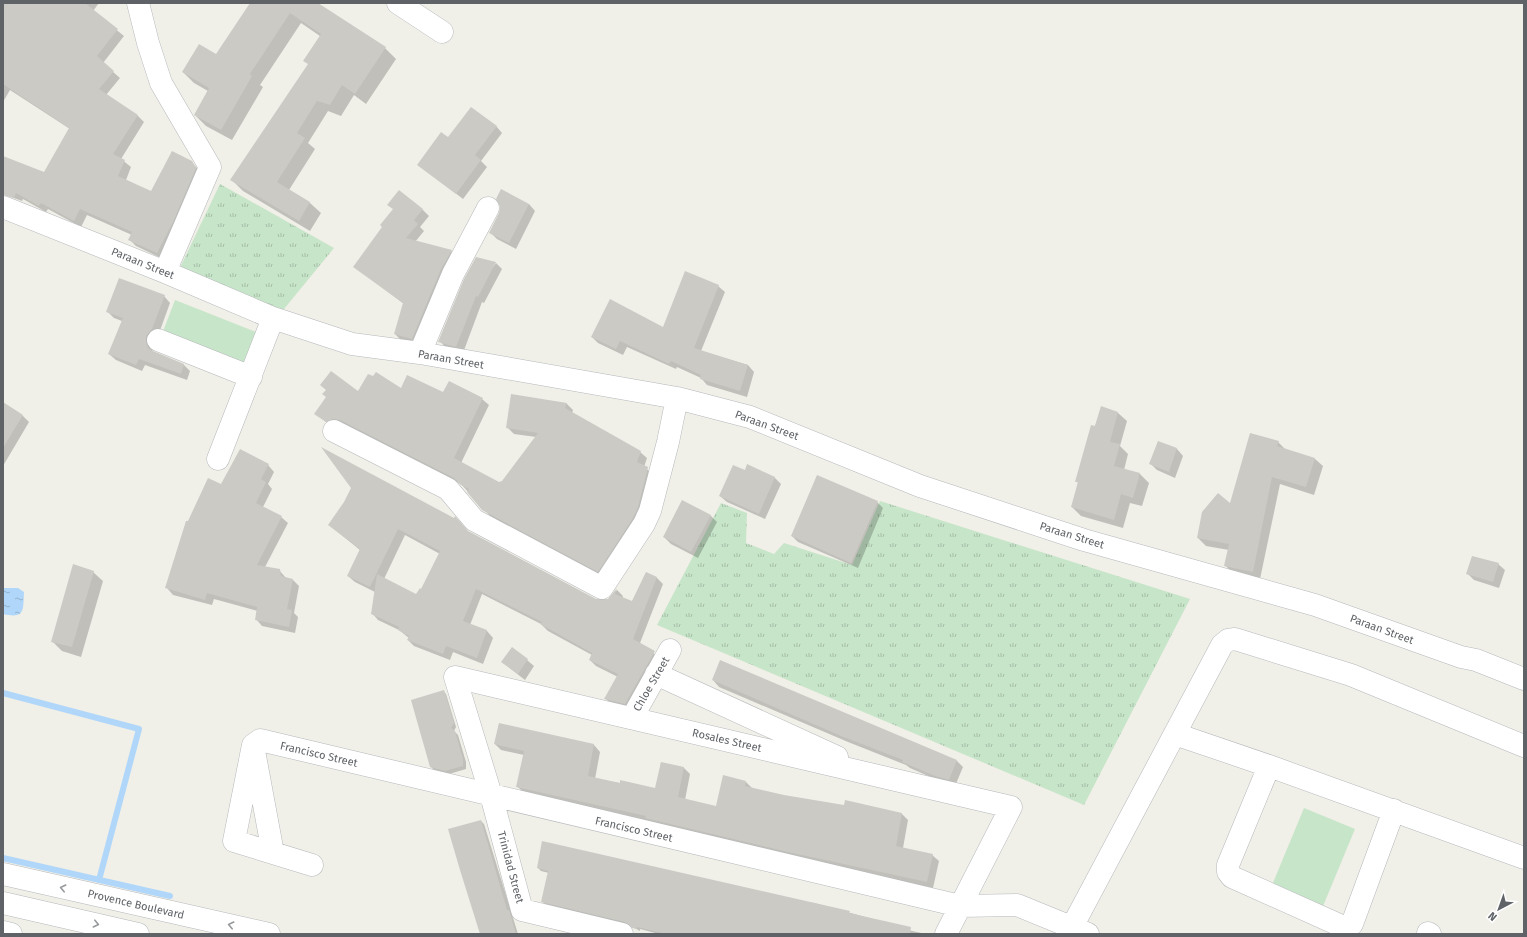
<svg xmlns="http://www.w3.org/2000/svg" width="1527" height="937" font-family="'Fira Sans',sans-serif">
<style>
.grass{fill:url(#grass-tufts)}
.pitch{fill:#c7e5c8}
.water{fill:url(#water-ripples)}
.shadow{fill:#0003;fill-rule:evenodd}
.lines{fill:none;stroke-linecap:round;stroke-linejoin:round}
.stream{stroke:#b0d7f9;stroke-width:6}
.building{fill:#cccac5}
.minor-casing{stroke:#b5b8bb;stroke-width:23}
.minor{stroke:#fff;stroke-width:22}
.oneway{stroke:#979a9c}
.labels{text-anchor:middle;stroke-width:3.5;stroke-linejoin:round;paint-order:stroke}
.street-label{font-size:11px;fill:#5f6367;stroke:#fff}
</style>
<defs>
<pattern id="grass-tufts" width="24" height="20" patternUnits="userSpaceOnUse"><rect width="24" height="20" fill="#c7e5c8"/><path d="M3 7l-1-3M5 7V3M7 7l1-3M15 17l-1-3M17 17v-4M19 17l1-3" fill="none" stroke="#a5bda6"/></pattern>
<pattern id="water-ripples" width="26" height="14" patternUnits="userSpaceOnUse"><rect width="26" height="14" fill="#b0d7f9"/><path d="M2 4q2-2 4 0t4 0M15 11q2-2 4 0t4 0" fill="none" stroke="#92b2cd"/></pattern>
</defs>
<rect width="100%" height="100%" fill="#f0efe8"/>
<!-- grass -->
<path class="grass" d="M 220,184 L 334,248 L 275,320 L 176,276 Z
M 880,501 L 1190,599 L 1084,805 L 657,625 L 721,503 L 747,513 L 746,543 L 774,554 L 784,543 L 852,565 Z"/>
<!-- pitch -->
<path class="pitch" d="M 175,300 L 256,332 L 243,366 L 162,334 Z
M 1304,808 L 1355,829 L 1321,911 L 1270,890 Z"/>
<!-- water -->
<path class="water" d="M 3,588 L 18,588 L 24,592 C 23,611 25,619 3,614 Z"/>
<!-- shadow -->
<path class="shadow" d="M 3,3 L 99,3 L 93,11 L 124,36 L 103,63 L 120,78 L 106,95 L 138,116 L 144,122 L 121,159 L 131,167 L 126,180 L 151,192 L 191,162 L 198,169 L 163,259 L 136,246 L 130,240 L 132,235 L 87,215 L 81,227 L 48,209 L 46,212 L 23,199 L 22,201 L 3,194 L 3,157 L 45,173 L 70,129 L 10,90 L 3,102 Z
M 251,3 L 316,3 L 385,48 L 396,59 L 366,104 L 354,95 L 341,116 L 328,111 L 308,143 L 315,149 L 289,190 L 310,203 L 321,213 L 310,231 L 243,191 L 232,180 L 309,65 L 320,36 L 301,23 L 260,85 L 263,87 L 232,140 L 206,126 L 195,115 L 208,91 L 194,83 L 183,72 L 216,56 Z
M 496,126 L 502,133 L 481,161 L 487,167 L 463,199 L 419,165 L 448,138 Z
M 529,204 L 535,211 L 516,249 L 497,239 L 490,232 Z
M 422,209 L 429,216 L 420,227 L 424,231 L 415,242 L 451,251 L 457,257 L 419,345 L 401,340 L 395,334 L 404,304 L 355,267 Z
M 496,263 L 502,269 L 484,303 L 482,302 L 463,353 L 446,348 L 440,341 Z
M 718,286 L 725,292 L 701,351 L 748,365 L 754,372 L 747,397 L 707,385 L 701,378 L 677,367 L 676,369 L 627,347 L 623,355 L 598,343 L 592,337 L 663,328 Z
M 164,296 L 170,303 L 158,336 L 152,342 L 152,349 L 153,353 L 184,365 L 190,371 L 187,380 L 145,365 L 142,371 L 116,360 L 109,354 L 122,321 L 114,318 L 108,312 Z
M 401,389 L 482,399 L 489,405 L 461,463 L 499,483 L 502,482 L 536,437 L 514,434 L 507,427 L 512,395 L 567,404 L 573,410 L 572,413 L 640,452 L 647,458 L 644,467 L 654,475 L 644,514 L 605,577 L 490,516 L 461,484 L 347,426 L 333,428 L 316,413 L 358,392 Z
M 3,404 L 23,416 L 29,422 L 3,466 Z
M 1101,408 L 1118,413 L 1127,421 L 1120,446 L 1128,454 L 1124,470 L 1140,474 L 1149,483 L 1142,506 L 1130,503 L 1123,528 L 1081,516 L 1072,507 L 1078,483 L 1077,481 Z
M 1158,442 L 1177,449 L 1183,456 L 1175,478 L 1157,470 L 1151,464 Z
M 1278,442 L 1286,450 L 1315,459 L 1323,466 L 1314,495 L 1280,484 L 1260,579 L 1233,574 L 1226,566 L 1229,550 L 1206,546 L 1198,538 L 1231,505 Z
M 268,465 L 274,472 L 268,484 L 272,489 L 263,507 L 281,517 L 288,523 L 265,567 L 279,570 L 286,578 L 293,580 L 299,586 L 294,613 L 298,617 L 295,633 L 262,626 L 256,619 L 258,611 L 214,599 L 212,605 L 173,595 L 167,588 L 222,486 Z
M 774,477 L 781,484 L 765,519 L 727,502 L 720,496 Z
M 682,501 L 711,516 L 717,522 L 698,558 L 671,544 L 664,537 Z
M 877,502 L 883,508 L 858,568 L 798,542 L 792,536 Z
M 329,525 L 469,532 L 596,600 L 608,600 L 617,590 L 623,596 L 622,598 L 632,602 L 646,573 L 657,578 L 663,584 L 640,643 L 661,659 L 632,710 L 612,705 L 606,699 L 618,677 L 596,666 L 590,660 L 592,655 L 548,631 L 541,624 L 482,594 L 470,625 L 487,631 L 493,638 L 483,664 L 453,652 L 450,660 L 414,646 L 408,640 L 409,638 L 399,630 L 378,620 L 372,613 L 375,592 L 355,582 L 348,576 L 360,550 ZM 405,535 L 440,554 L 422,590 L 417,595 L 384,579 Z
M 1498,564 L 1505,570 L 1499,588 L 1474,580 L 1467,573 Z
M 93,572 L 103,581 L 81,657 L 62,651 L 52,641 Z
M 527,660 L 534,666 L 525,680 L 502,662 Z
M 713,680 L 957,761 L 963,767 L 955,786 L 942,782 L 910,768 L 906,765 L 848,742 L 719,687 Z
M 443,691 L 446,694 L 456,727 L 454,731 L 458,735 L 466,762 L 466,769 L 449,774 L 434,770 L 431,767 Z
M 499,724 L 594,745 L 600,752 L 595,779 L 656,789 L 661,763 L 684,768 L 690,774 L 685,800 L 717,807 L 746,782 L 753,789 L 784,796 L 845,806 L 846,801 L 902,814 L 908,820 L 903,848 L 932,855 L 939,861 L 933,888 L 796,859 L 524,793 L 517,786 L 524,755 L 501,750 L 495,744 Z
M 481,821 L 484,824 L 518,934 L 481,934 Z
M 538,868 L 814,903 L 891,924 L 894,927 L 926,934 L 659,934 L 640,929 L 640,931 L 629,925 L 545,904 L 542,901 L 549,873 L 541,871 Z"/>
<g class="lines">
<!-- stream -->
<path class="stream" d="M 3,693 L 139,729 L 99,880
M 3,858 L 170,896"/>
</g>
<!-- building -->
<path class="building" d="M 3,3 L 85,3 L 118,29 L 97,56 L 114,71 L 99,89 L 138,115 L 113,154 L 125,160 L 118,176 L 151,191 L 172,151 L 192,161 L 196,168 L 173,222 L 157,253 L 128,240 L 132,232 L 80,209 L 74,221 L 41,203 L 39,206 L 16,193 L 14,198 L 3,195 L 3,156 L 44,172 L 69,128 L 3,84 Z
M 250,3 L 318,3 L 386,47 L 355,94 L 342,85 L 330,105 L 317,101 L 297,133 L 305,138 L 277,182 L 310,202 L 299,221 L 230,180 L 308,64 L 303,61 L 321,34 L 290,13 L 250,74 L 252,76 L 221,130 L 194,115 L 209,88 L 182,72 L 199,44 L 216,54 Z
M 471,107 L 497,126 L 475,155 L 481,160 L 456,194 L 417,165 L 441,132 L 448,137 Z
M 501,189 L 529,204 L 509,243 L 489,233 L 499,213 L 500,207 L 496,199 Z
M 399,190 L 423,209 L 414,220 L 418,224 L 406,238 L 452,250 L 441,269 L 412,339 L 394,334 L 403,303 L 353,267 L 382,227 L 380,225 L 393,209 L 387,205 Z
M 476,257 L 496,262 L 478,297 L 476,296 L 456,347 L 438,342 L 464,279 Z
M 685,271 L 719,285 L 694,348 L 748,365 L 740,391 L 700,379 L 701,375 L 671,361 L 669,364 L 620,341 L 616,349 L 591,337 L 610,299 L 663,327 Z
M 119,278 L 165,295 L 152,329 L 146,336 L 146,342 L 148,348 L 153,351 L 184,364 L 181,374 L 139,359 L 136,365 L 108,354 L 123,318 L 106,312 Z
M 331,371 L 358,391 L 368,374 L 373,376 L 376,372 L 401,388 L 407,375 L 443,392 L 449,381 L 483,398 L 454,458 L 499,482 L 502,481 L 538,433 L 506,428 L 511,394 L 567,403 L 565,408 L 641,451 L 637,462 L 648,467 L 638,507 L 633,518 L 598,572 L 482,510 L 467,492 L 469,489 L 461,485 L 454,478 L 340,420 L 333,419 L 326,422 L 314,414 L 326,397 L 322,394 L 326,390 L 320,385 Z
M 3,402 L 23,415 L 3,448 Z
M 1101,406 L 1118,412 L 1110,442 L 1120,444 L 1114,466 L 1140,473 L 1133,498 L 1121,494 L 1114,520 L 1071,507 L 1078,482 L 1075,482 L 1091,425 L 1095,426 Z
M 1250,433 L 1279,441 L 1277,446 L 1315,458 L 1306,487 L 1272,477 L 1253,572 L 1224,566 L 1229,544 L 1197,538 L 1202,512 L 1218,493 L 1230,503 Z
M 1158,441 L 1177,448 L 1169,472 L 1149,464 Z
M 321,447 L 454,518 L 455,516 L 468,531 L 596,599 L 608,599 L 617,588 L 615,594 L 632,601 L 646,572 L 657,577 L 633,639 L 655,651 L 625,704 L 604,699 L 618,674 L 589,660 L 592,653 L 540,624 L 542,622 L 476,589 L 463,621 L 487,630 L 477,658 L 446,646 L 443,654 L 407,640 L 409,636 L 398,630 L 399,627 L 371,614 L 377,574 L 416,594 L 420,588 L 421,589 L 440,551 L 398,529 L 370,587 L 347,576 L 360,549 L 328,525 L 344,502 L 351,488 Z
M 240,449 L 269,464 L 261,479 L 266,482 L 256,503 L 282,516 L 257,565 L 280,569 L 281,576 L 293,579 L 287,609 L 292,610 L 289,627 L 255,620 L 257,607 L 207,593 L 205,600 L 165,588 L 186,521 L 188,521 L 208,478 L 221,484 Z
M 747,464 L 775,477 L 759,514 L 719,496 L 733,465 L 745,470 Z
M 817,475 L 878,501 L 851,563 L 791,536 Z
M 682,500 L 711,515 L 691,552 L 663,537 Z
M 1472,556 L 1499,563 L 1493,582 L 1466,574 Z
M 73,564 L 94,571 L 72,647 L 51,642 Z
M 512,647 L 528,659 L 518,674 L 501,662 Z
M 720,660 L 957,760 L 949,780 L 935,776 L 902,762 L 903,760 L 841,736 L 712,680 Z
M 444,690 L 454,723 L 451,728 L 455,731 L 463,759 L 463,766 L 445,771 L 430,767 L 411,700 Z
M 499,723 L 594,744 L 588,776 L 620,783 L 620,780 L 655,788 L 661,762 L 684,767 L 678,797 L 716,806 L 723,775 L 746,781 L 745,786 L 784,795 L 844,805 L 845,800 L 902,813 L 896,846 L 933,854 L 927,882 L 788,852 L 645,818 L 646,816 L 516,787 L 524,751 L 494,744 Z
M 481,820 L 507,910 L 509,910 L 516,934 L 480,934 L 460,870 L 448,829 Z
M 542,841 L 850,911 L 849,913 L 911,927 L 910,934 L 666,934 L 637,927 L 637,929 L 632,928 L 625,922 L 541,902 L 548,871 L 537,868 Z"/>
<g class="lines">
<!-- minor casing -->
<g class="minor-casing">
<path id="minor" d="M 138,3 L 148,43 L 161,83 L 210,167 L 165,272
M 398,3 L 442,32
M 3,207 L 165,272 L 273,318 L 352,344 L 420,353 L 677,398 L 750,417 L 920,486 L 1084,540 L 1315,605 L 1461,657 L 1476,660 L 1524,679
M 158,340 L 251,377
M 420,353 L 453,274 L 488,208
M 334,431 L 448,489 L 474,520 L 602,588 L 644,524 L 650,511 L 668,442 L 677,398
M 218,459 L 273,318
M 656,674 L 837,757
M 632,718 L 670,650
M 1175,734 L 1269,766 L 1524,858
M 255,756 L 273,853
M 1269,766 L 1228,865 L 1228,872 L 1232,877 L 1346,928 L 1352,924 L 1394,810
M 312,865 L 234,841 L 253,745 L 260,740 L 960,906 L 1017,905 L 1088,934
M 3,874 L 269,934
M 3,903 L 138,934
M 1072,927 L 1222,645 L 1228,640 L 1235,639 L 1351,675 L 1524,746
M 3,932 L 11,934
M 1428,933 L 1430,934
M 622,934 L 522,910 L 491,795 L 455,677 L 1011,807 L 946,934"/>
</g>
<!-- minor -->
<use href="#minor" class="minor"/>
</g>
<!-- one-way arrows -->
<defs><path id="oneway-chevron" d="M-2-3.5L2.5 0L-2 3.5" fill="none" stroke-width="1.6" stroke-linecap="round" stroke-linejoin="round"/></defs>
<g class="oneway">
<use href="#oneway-chevron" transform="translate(63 888) rotate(-167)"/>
<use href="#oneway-chevron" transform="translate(96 924) rotate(13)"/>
<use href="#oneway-chevron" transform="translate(231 925) rotate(-167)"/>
</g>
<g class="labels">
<!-- street labels -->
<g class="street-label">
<text transform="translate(143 263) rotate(22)" y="4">Paraan Street</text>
<text transform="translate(451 359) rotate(10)" y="4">Paraan Street</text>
<text transform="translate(767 425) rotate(20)" y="4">Paraan Street</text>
<text transform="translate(1072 535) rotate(17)" y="4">Paraan Street</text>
<text transform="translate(1382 629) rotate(20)" y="4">Paraan Street</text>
<text transform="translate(651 684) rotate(-60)" y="4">Chloe Street</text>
<text transform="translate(727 740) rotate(13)" y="4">Rosales Street</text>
<text transform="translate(319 754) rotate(13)" y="4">Francisco Street</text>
<text transform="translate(634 829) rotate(13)" y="4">Francisco Street</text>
<text transform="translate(511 867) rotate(75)" y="4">Trinidad Street</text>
<text transform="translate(136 904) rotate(13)" y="4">Provence Boulevard</text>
</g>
</g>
<!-- border -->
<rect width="1527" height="937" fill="none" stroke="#5f6367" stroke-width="8"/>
<!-- north arrow -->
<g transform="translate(1499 909) rotate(221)" stroke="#ffffff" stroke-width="3" paint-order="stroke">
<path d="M0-3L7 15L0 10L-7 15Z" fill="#5f6367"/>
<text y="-6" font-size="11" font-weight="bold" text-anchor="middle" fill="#5f6367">N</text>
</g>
</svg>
